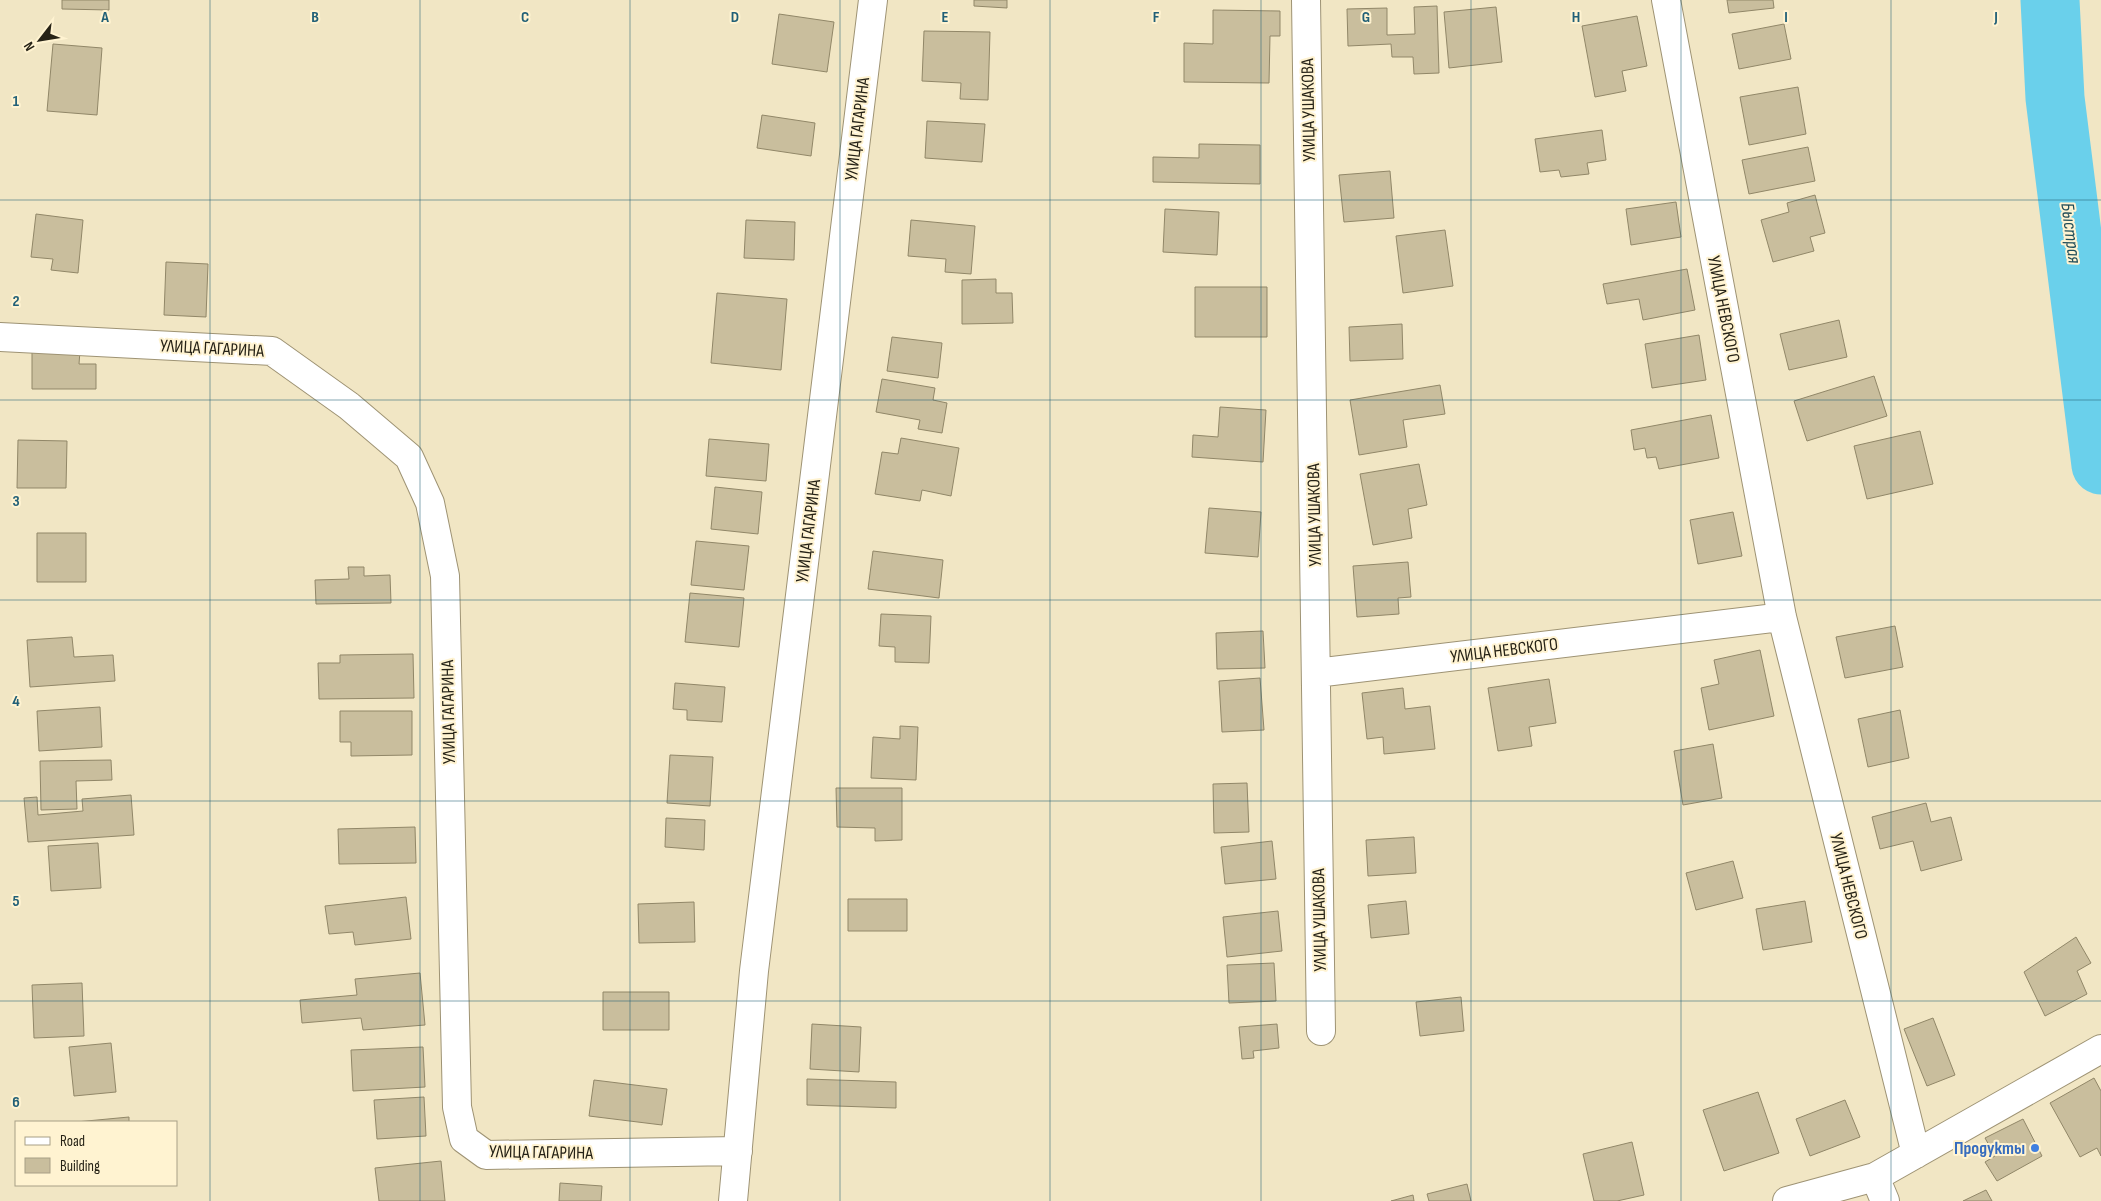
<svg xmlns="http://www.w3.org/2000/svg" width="2101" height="1201" font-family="'Sofia Sans Condensed',sans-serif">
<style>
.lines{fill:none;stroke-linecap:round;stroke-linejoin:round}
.river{stroke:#6ad0eb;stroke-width:59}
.building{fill:#c9be9d;stroke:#918768}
.minor-casing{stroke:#9e9374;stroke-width:30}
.minor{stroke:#fff;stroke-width:28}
.grid{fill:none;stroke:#226077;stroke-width:1;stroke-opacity:0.55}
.shop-dot{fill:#3f7fe0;stroke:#fff3d1;stroke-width:2}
.labels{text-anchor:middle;stroke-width:4;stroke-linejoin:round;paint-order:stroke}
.street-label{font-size:18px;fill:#262216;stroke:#fff3d1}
.shop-label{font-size:18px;font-weight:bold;fill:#366cbe;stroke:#fff3d1;text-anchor:end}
.water-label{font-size:19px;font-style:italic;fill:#1f4c58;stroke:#fff3d1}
.grid-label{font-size:16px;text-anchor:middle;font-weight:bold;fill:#226077;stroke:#fff3d1;stroke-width:4;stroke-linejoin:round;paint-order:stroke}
</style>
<rect width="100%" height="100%" fill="#f1e6c4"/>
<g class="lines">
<!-- river -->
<path class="river" d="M 2050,0 L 2055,98 L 2101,465"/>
</g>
<!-- building -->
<path class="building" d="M 62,0 L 109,0 L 109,10 L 62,9 Z
M 974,0 L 1007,0 L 1007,8 L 974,6 Z
M 1727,0 L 1773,0 L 1774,8 L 1729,13 Z
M 1437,6 L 1439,73 L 1414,74 L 1413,57 L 1392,57 L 1391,44 L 1348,46 L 1347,9 L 1387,8 L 1387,35 L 1415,34 L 1414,7 Z
M 1496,7 L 1502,62 L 1449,68 L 1444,12 Z
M 1213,10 L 1280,11 L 1280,36 L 1270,36 L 1269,83 L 1184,82 L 1184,43 L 1213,44 Z
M 779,14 L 834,22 L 827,72 L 772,64 Z
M 1637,16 L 1647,66 L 1622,71 L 1626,91 L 1595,97 L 1582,26 Z
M 1784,24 L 1791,59 L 1739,69 L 1732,34 Z
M 924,31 L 990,32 L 988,100 L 960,99 L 961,83 L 922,81 Z
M 53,44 L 102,48 L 97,115 L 47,111 Z
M 1798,87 L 1806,134 L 1749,145 L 1740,97 Z
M 762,115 L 815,123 L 811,156 L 757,148 Z
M 927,121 L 985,124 L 982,162 L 925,158 Z
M 1602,130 L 1606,160 L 1587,163 L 1589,174 L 1561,177 L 1559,170 L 1540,172 L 1535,139 Z
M 1199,144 L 1260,145 L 1260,184 L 1153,182 L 1153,157 L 1199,158 Z
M 1808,147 L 1815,181 L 1749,194 L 1742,160 Z
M 1390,171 L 1394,218 L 1344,222 L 1339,175 Z
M 1815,195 L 1825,233 L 1810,237 L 1814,251 L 1773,262 L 1761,220 L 1789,212 L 1787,203 Z
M 1676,202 L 1681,237 L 1631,245 L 1626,209 Z
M 1165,209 L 1219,212 L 1217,255 L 1163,252 Z
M 36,214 L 83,220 L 78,273 L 51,270 L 53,259 L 31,257 Z
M 746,220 L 795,222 L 794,260 L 744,258 Z
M 911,220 L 975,226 L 971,274 L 945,272 L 946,259 L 908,256 Z
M 1445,230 L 1453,286 L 1403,293 L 1396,236 Z
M 166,262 L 208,264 L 206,317 L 164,315 Z
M 1687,269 L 1695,310 L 1643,320 L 1639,299 L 1607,304 L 1603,284 Z
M 996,279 L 996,293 L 1012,293 L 1013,323 L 962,324 L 962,280 Z
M 1195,287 L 1267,287 L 1267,337 L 1195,337 Z
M 717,293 L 787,299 L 781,370 L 711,363 Z
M 1839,320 L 1847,357 L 1789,370 L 1780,334 Z
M 1402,324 L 1403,359 L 1350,361 L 1349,327 Z
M 1699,335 L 1706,380 L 1652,388 L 1645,344 Z
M 892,337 L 942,343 L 938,378 L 887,371 Z
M 32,350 L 80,351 L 79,364 L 96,364 L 96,389 L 32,389 Z
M 1874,376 L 1887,416 L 1807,441 L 1794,401 Z
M 882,379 L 935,388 L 933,400 L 947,403 L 942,433 L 918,429 L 920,420 L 876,412 Z
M 1440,385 L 1445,414 L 1403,420 L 1407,447 L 1359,455 L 1350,400 Z
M 1220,407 L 1266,410 L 1263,462 L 1192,457 L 1193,435 L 1218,437 Z
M 1711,415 L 1719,458 L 1659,469 L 1656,457 L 1647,458 L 1645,448 L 1634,450 L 1631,430 Z
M 1920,431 L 1933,484 L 1867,499 L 1854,446 Z
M 901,438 L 959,448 L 951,496 L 922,490 L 920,501 L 875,494 L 882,452 L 898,454 Z
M 709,439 L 769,444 L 766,481 L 706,476 Z
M 18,440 L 67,441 L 66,488 L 17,488 Z
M 1419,464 L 1427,505 L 1408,509 L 1412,538 L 1373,545 L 1360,474 Z
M 715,487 L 762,492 L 758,534 L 711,529 Z
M 1209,508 L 1261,512 L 1258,557 L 1205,553 Z
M 1733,512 L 1742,556 L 1698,564 L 1690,520 Z
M 37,533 L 86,533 L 86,582 L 37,582 Z
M 696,541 L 749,546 L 744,590 L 691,585 Z
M 873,551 L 943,560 L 939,598 L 868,589 Z
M 1408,562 L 1411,597 L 1398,598 L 1399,614 L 1357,617 L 1353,566 Z
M 348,567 L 364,567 L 364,576 L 390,575 L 391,603 L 316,604 L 315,580 L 349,579 Z
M 690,593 L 744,598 L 739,647 L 685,642 Z
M 881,614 L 931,616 L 929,663 L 895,662 L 895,647 L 879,646 Z
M 1895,626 L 1903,667 L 1845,678 L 1836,637 Z
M 1263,631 L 1265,668 L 1217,669 L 1216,633 Z
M 72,637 L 74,657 L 113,655 L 115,681 L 30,687 L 27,640 Z
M 1760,650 L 1774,716 L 1709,730 L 1701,688 L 1719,684 L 1714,660 Z
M 413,654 L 414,698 L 319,699 L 318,663 L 340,663 L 340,655 Z
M 1260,678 L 1264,730 L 1222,732 L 1219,681 Z
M 1549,679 L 1556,723 L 1529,727 L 1532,746 L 1498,751 L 1488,688 Z
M 675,683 L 725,687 L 722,722 L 687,720 L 687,710 L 673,709 Z
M 1403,688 L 1405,709 L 1430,706 L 1435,749 L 1384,754 L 1383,737 L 1367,739 L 1362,693 Z
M 100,707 L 102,747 L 39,751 L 37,711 Z
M 1900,710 L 1909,758 L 1868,767 L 1858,719 Z
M 340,711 L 412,711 L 412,755 L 351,756 L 351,742 L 340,742 Z
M 900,726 L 918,727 L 916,780 L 871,778 L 873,737 L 900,739 Z
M 1713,744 L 1722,798 L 1683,805 L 1674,751 Z
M 670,755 L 713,757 L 710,806 L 667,803 Z
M 111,760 L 112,780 L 76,781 L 77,809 L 41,810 L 40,761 Z
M 1247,783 L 1249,832 L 1214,833 L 1213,784 Z
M 836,788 L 902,788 L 902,840 L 875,841 L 875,828 L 837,827 Z
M 131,795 L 134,835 L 28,842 L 24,798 L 37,797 L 38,815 L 83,811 L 82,799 Z
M 1926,803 L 1931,822 L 1951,817 L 1962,860 L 1921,871 L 1913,841 L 1880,849 L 1872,817 Z
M 666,818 L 705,820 L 704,850 L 665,847 Z
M 415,827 L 416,863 L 339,864 L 338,829 Z
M 1414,837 L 1416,873 L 1368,876 L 1366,840 Z
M 1272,841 L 1276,879 L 1225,884 L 1221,847 Z
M 98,843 L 101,888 L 51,891 L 48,846 Z
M 1733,861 L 1743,898 L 1696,910 L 1686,873 Z
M 406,897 L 411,939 L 355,945 L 353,932 L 329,934 L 325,906 Z
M 848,899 L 907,899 L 907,931 L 848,931 Z
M 1406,901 L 1409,934 L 1371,938 L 1368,905 Z
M 1805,901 L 1812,942 L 1763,950 L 1756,909 Z
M 694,902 L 695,942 L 639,943 L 638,904 Z
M 1278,911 L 1282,951 L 1227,957 L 1223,917 Z
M 2076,937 L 2091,963 L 2077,971 L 2087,994 L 2045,1016 L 2024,972 Z
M 1274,963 L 1276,1001 L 1229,1003 L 1227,965 Z
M 420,973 L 425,1025 L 363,1030 L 361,1018 L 302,1023 L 300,1000 L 357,995 L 355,979 Z
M 82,983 L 84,1036 L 34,1038 L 32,985 Z
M 603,992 L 669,992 L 669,1030 L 603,1030 Z
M 1461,997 L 1464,1031 L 1420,1036 L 1416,1002 Z
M 1933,1018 L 1955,1075 L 1927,1086 L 1904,1029 Z
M 812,1024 L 861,1027 L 859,1072 L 810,1069 Z
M 1277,1024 L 1279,1048 L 1253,1051 L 1254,1058 L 1242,1059 L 1239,1027 Z
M 111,1043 L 116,1092 L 74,1096 L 69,1047 Z
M 423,1047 L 425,1087 L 353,1091 L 351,1050 Z
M 2094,1078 L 2101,1091 L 2101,1156 L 2097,1148 L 2080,1157 L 2050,1103 Z
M 807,1079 L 896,1082 L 896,1108 L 807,1105 Z
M 594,1080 L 667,1089 L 662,1125 L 589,1116 Z
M 1758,1092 L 1779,1153 L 1724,1171 L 1703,1110 Z
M 424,1097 L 426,1136 L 377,1139 L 374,1100 Z
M 1845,1100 L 1860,1137 L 1810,1156 L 1796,1119 Z
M 129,1117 L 129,1122 L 76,1122 Z
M 2023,1119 L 2042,1156 L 1997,1181 L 1985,1162 L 1995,1156 L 1985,1138 Z
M 1632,1142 L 1644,1195 L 1617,1201 L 1594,1201 L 1583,1154 Z
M 441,1161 L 445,1201 L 379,1201 L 375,1168 Z
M 560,1183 L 602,1186 L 601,1201 L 559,1201 Z
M 1467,1184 L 1471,1201 L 1429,1201 L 1427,1194 Z
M 1986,1190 L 1992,1201 L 1963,1201 Z
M 1413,1195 L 1414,1201 L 1391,1201 Z"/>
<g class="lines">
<!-- minor casing -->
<g class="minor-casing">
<path id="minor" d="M 1306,0 L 1321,1031
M 1666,0 L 1782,617 L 1916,1154
M 0,337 L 272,351 L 349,406 L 409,457 L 430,503 L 445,576 L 457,1107 L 464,1139 L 486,1155 L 738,1151
M 1316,673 L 1782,617
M 1875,1177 L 1885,1201
M 733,1201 L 754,971 L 873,0
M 1787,1201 L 1875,1177 L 2101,1049"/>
</g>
<!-- minor -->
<use href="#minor" class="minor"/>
</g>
<!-- grid -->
<path class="grid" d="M 210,0 L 210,1201M 420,0 L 420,1201M 630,0 L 630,1201M 840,0 L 840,1201M 1050,0 L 1050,1201M 1261,0 L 1261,1201M 1471,0 L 1471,1201M 1681,0 L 1681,1201M 1891,0 L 1891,1201M 0,200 L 2101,200M 0,400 L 2101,400M 0,600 L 2101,600M 0,801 L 2101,801M 0,1001 L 2101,1001"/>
<!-- markers -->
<circle class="shop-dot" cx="2035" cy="1148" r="5"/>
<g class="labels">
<!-- street labels -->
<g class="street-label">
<text transform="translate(1308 110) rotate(-91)" y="6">УЛИЦА УШАКОВА</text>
<text transform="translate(857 129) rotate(-83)" y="6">УЛИЦА ГАГАРИНА</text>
<text transform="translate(1724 309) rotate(79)" y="6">УЛИЦА НЕВСКОГО</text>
<text transform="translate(212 348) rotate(3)" y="6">УЛИЦА ГАГАРИНА</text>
<text transform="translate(1314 515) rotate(-91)" y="6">УЛИЦА УШАКОВА</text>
<text transform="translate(808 531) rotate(-83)" y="6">УЛИЦА ГАГАРИНА</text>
<text transform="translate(1504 650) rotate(-7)" y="6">УЛИЦА НЕВСКОГО</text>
<text transform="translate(448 712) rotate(-91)" y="6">УЛИЦА ГАГАРИНА</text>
<text transform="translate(1849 886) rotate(76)" y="6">УЛИЦА НЕВСКОГО</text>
<text transform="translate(1319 920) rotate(-91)" y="6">УЛИЦА УШАКОВА</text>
<text transform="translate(541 1152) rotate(1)" y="6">УЛИЦА ГАГАРИНА</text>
</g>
<!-- shop labels -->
<g class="shop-label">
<text x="2025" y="1154">Продукты</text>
</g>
<!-- water labels -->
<g class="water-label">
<text transform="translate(2072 233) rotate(83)" y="7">Быстрая</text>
</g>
</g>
<g class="grid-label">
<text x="105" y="22">A</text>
<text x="315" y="22">B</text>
<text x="525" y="22">C</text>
<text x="735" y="22">D</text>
<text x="945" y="22">E</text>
<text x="1156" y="22">F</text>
<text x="1366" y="22">G</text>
<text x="1576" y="22">H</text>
<text x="1786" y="22">I</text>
<text x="1996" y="22">J</text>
<text x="16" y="106">1</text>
<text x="16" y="306">2</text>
<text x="16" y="506">3</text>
<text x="16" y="706">4</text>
<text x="16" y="906">5</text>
<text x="16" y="1107">6</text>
</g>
<!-- legend -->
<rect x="15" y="1121" width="162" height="65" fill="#fff3d1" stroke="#a89f86"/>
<rect x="25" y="1137" width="25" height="8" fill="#ffffff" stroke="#a89f86"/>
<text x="60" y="1146" font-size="15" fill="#262216">Road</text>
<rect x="25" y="1158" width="25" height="15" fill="#c9be9d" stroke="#a89f86"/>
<text x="60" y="1171" font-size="15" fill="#262216">Building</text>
<!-- north arrow -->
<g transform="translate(40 40) rotate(239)" stroke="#fff3d1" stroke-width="4" paint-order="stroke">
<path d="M0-4L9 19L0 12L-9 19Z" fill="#262216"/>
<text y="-8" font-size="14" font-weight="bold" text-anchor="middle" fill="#262216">N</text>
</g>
</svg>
